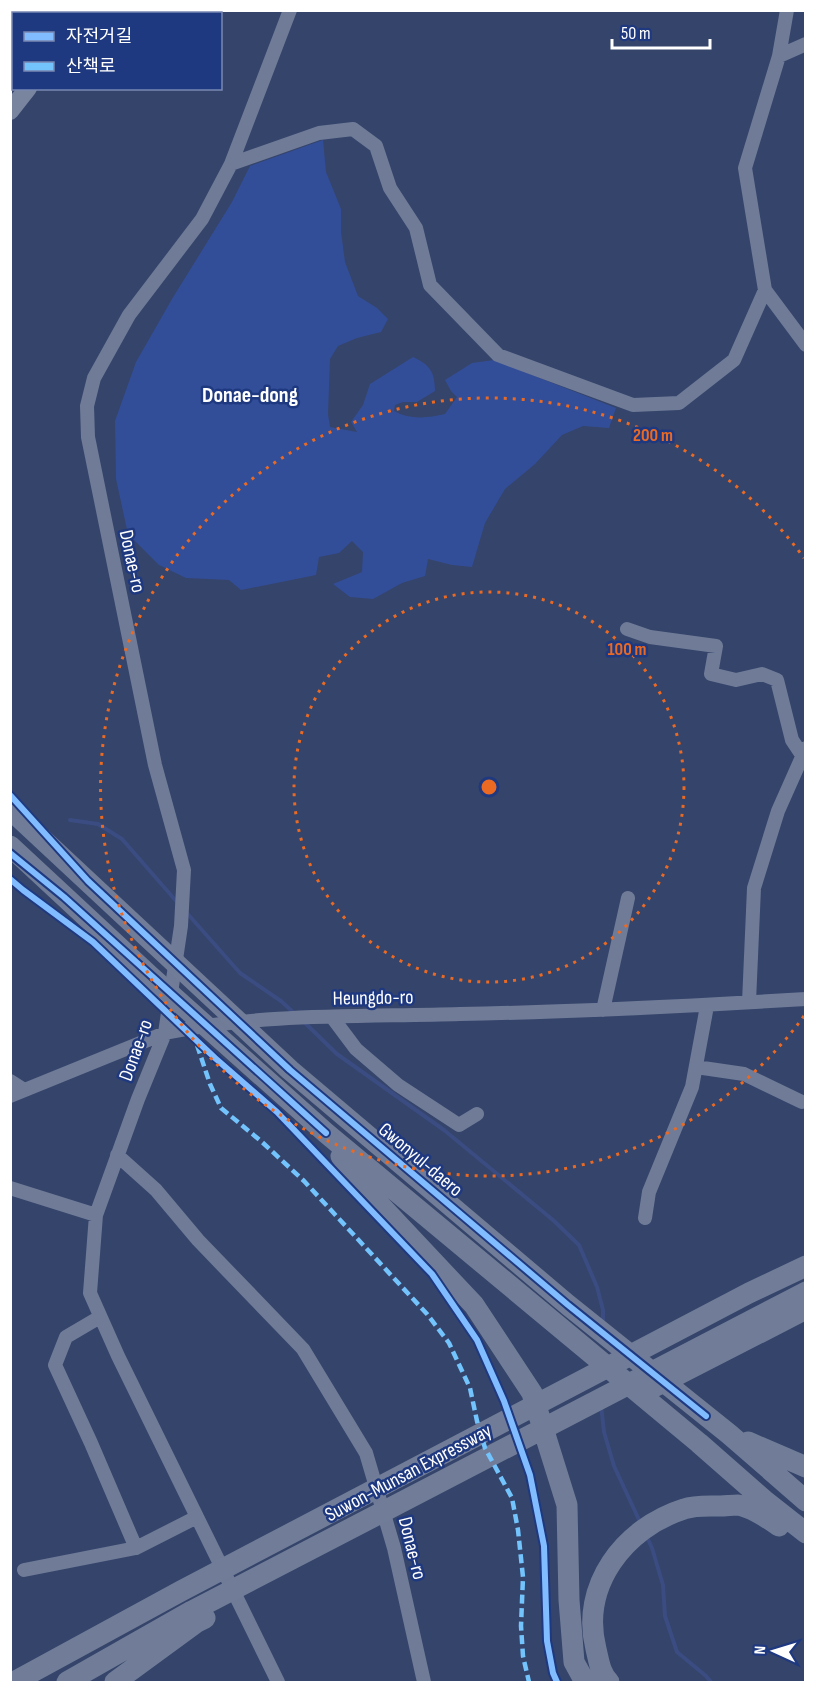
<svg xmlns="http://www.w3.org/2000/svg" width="816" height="1693" font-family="'Sofia Sans Condensed','Noto Sans KR',sans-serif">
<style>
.green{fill:#334e98}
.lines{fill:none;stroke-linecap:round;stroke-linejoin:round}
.stream{stroke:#3a4c81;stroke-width:4}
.minor{stroke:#707b98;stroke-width:14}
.major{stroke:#79849f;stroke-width:18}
.highway{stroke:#717d98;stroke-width:21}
.quiet{stroke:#73c3fd;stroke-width:4.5;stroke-dasharray:9 4.5;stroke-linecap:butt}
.cycleway-casing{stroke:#1f3980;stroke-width:10}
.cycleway{stroke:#80bcff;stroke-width:6}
.ring{fill:none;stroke:#ea6a24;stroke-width:3;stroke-dasharray:3 6}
.labels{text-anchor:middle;stroke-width:5;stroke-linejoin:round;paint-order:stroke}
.street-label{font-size:20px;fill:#fff;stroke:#1f3980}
.quarter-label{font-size:22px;font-weight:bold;fill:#fff;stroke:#1f3980}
.centre{fill:#ea6a24;stroke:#1f3980;stroke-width:3}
.ring-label{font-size:18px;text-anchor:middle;font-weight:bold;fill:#ea6a24;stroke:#1f3980;stroke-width:5;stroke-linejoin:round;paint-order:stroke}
</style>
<rect width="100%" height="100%" fill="#35446a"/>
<!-- green -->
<path class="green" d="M 323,140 L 326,172 L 341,209 L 341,232 L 345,262 L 358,296 L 377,308 L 388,319 L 381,332 L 357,338 L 338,346 L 330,359 L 328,414 L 330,427 L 357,432 L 351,422 L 363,405 L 370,384 L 413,357 C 430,365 435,372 435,391 L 417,402 L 403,402 L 395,405 L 394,411 C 410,420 428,418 445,414 L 457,397 L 451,391 L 445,380 L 472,363 L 494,360 L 616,408 L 609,428 L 583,426 L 562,435 L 535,464 L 505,489 L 485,523 L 472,567 L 452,565 L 428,559 L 425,576 L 402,583 L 373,599 L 350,597 L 333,584 L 362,572 L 363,552 L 352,541 L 339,553 L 319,557 L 316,575 L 241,590 L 229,580 L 186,578 L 159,565 L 128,534 L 116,479 L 115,421 L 136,362 L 172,299 L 232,202 L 250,166 Z"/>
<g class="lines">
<!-- stream -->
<path class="stream" d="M 70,820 L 98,824 L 122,839 L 177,902
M 186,912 L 240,973 L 281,1001 L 294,1013
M 304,1022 L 337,1054 L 444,1130 L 553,1220 L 579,1245 L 597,1287 L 603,1310 L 603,1322
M 601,1405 L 604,1432 L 614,1466 L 640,1522
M 647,1537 L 652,1548 L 663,1585 L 665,1616 L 677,1652 L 706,1676 L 711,1682"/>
<!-- minor -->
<path class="minor" d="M 787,10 L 779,56 L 745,168 L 765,290 L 806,345
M 10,24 L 14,26
M 779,56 L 806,44
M 231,164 L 319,133 L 353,129 L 376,146 L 390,188 L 416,228 L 430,285 L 498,355 L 633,405 L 679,403 L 734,360 L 765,290
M 627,629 L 650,637 L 716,646 L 711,674 L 736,680 L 762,674 L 777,680 L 792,740 L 802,755
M 749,1002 L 754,888 L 778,811 L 806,748
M 603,1010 L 628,898
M 332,1017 L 356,1049 L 398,1085 L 459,1125 L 477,1114
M 696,1067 L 744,1074 L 802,1102
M 10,1081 L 24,1090
M 10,1096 L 165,1033 C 262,1013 362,1017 460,1014 C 575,1012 690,1006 806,999
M 117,1155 L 156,1190 L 198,1240 L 303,1349 L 366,1453 L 394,1548 L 424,1682
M 10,1188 L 96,1215
M 645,1218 L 649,1192 L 692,1087 L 707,1006
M 100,1317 L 66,1337 L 55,1365 L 91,1443 L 136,1548
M 24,1570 L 136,1548 L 197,1517
M 278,1682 L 118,1356 L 90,1293 L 96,1215 L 138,1099 L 165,1033 L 181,926 L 184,870 L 155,765 L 88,437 L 87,406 L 94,378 L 129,315 L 202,219 L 231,164 L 290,10"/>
<!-- major -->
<path class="major" d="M 84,14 L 86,10
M 10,111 L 28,88"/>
<!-- highway -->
<path class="highway" d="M 10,809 L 290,1070 L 568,1305 L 729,1434 L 806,1501
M 10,846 L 150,976 L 326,1133 L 699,1443 L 764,1500 L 806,1533
M 341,1156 L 364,1188 L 474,1305 L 532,1393 L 567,1505 L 569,1600 L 574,1662 L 585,1682
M 654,1387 L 806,1309
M 748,1442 L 806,1467
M 14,1682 L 181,1591 L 749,1293 L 806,1266
M 67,1682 L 192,1611 L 806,1292
M 115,1682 L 197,1622 L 205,1618
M 609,1682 C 600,1673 599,1661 596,1649 C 580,1586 624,1528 684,1509 C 695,1505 708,1506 720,1506 C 726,1506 732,1505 738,1505 C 753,1508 767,1518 779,1526"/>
<!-- quiet -->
<path class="quiet" d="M 197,1045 L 210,1084 L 221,1108 L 262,1142 L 304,1181 L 427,1314 L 449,1343 L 470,1388 L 477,1421 L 485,1448 L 512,1498 L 518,1530 L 523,1577 L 521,1626 L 523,1656 L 529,1682"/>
<!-- cycleway casing -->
<g class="cycleway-casing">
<path id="cycleway" d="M 10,795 L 88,881 L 290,1070 L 568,1305 L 706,1416
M 10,853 L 64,897 L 326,1133
M 10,879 L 23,890 L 93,942 L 215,1058 L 277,1112 L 432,1274 L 477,1340 L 504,1401 L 530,1475 L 544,1546 L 547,1641 L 553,1673 L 557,1682"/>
</g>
<!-- cycleway -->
<use href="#cycleway" class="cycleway"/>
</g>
<!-- distance rings -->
<g class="ring">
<circle cx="489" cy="787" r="195"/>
<path d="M804 1016A389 389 0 1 1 804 558"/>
</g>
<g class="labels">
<!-- street labels -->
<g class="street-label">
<text transform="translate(133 561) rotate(78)" y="7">Donae-ro</text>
<text transform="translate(373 997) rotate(-1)" y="7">Heungdo-ro</text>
<text transform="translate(135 1050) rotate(-70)" y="7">Donae-ro</text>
<text transform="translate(421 1159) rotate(40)" y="7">Gwonyul-daero</text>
<text transform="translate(408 1472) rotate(-28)" y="7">Suwon-Munsan Expressway</text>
<text transform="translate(413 1548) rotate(76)" y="7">Donae-ro</text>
</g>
<!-- quarter labels -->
<g class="quarter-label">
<text x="250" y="402">Donae-dong</text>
</g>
</g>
<circle cx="489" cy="787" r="9" class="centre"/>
<g class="ring-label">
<text x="653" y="441">200 m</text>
<text x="627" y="655">100 m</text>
</g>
<!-- border -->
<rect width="816" height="1693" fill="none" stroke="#ffffff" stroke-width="24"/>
<!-- legend -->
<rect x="12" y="12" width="210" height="78" fill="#1f3980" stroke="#7988b3" stroke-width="1.5"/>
<rect x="24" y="32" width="30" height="9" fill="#80bcff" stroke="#7988b3" stroke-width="1.5"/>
<text x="66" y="42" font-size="18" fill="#ffffff">자전거길</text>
<rect x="24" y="62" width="30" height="9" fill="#73c3fd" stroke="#7988b3" stroke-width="1.5"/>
<text x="66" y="72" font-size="18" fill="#ffffff">산책로</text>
<!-- north arrow -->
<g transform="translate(774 1651) rotate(274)" stroke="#1f3980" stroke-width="4.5" paint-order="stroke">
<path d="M0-4.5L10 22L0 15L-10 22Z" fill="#ffffff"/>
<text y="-9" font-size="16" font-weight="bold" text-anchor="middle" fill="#ffffff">N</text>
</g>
<!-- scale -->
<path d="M612 39v9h98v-9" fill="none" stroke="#ffffff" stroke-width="3"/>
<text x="621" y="39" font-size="18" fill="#ffffff" stroke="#1f3980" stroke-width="4.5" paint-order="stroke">50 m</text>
</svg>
